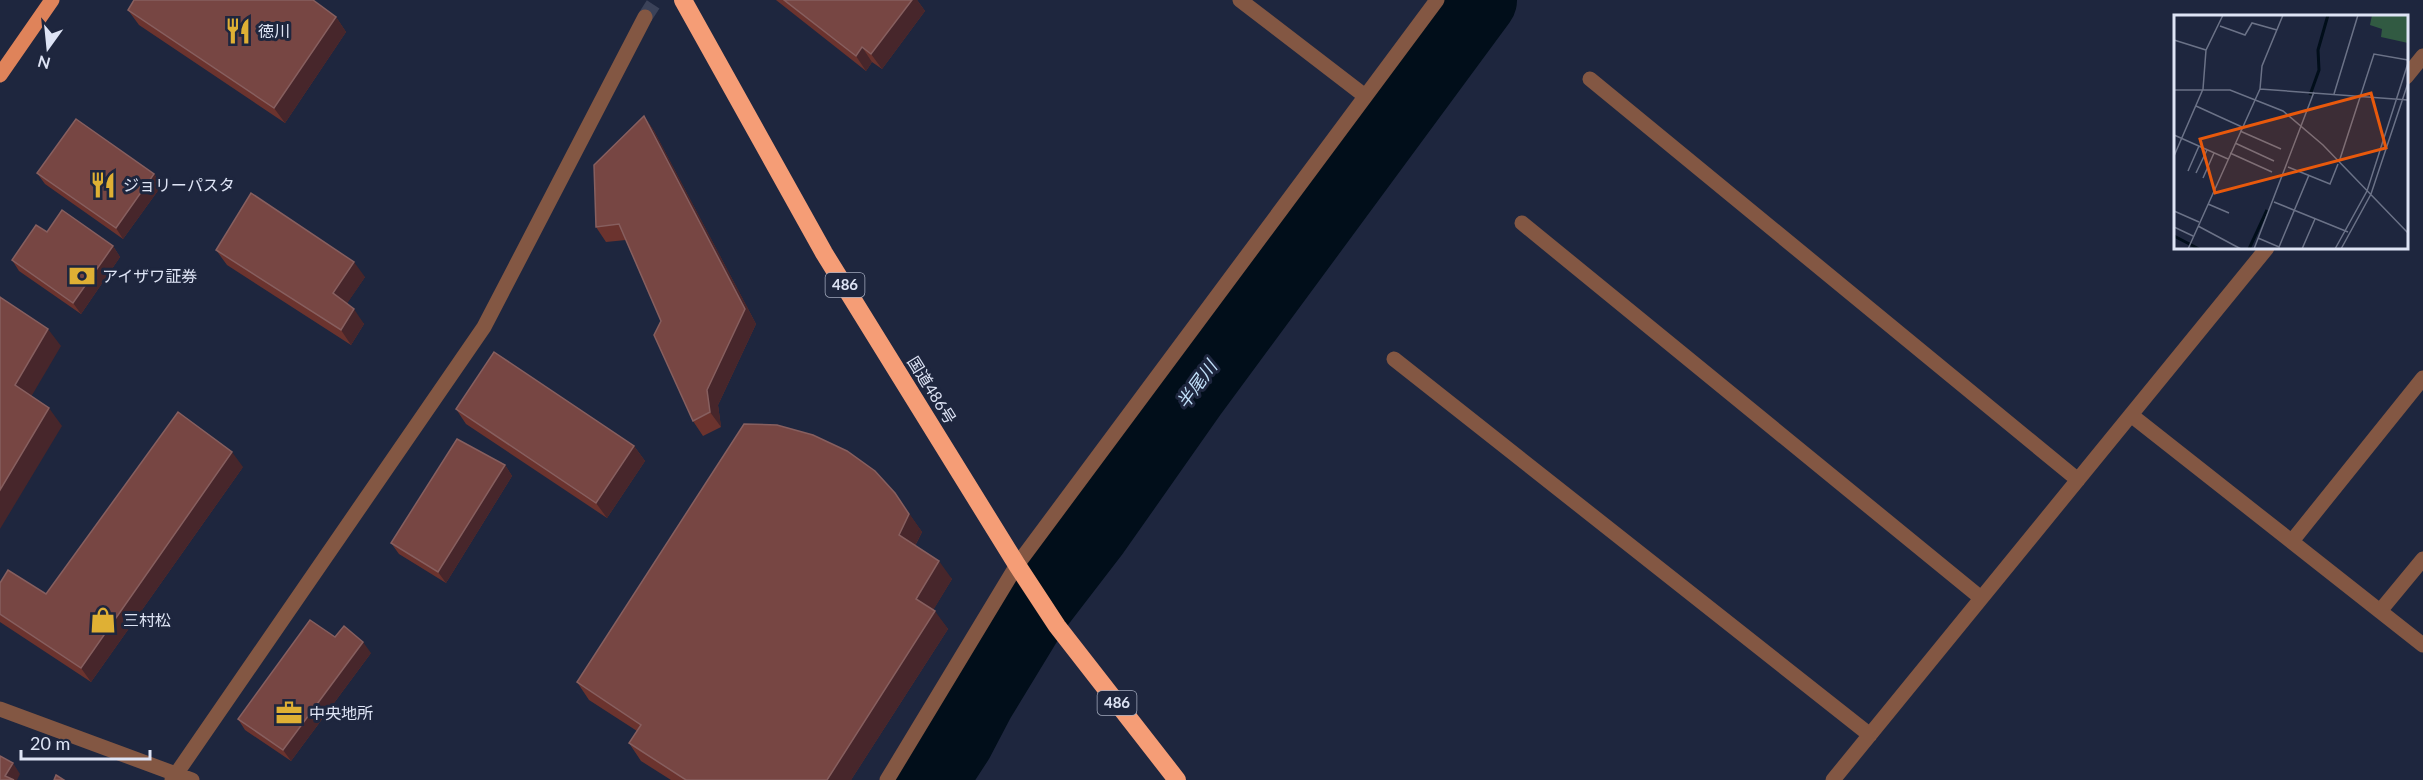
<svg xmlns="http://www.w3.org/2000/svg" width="2423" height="780" font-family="Lato,'Noto Sans JP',sans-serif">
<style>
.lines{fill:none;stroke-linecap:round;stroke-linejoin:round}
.river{stroke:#010e1a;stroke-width:76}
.minor-tunnel{stroke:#3b4259;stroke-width:15;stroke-dasharray:15 8;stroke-linecap:butt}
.minor{stroke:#835743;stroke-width:15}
.major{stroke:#df835a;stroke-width:15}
.highway{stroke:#f59d76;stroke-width:18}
.wall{fill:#6b332e}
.shaded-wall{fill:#47262b}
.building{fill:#774643;stroke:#875f5f;stroke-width:1.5}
.labels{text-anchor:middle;stroke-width:6;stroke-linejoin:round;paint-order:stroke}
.shield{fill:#1e263e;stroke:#a4abbe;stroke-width:1.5}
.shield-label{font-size:15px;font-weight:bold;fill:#dee4f5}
.poi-label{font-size:16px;fill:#dee4f5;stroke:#1e263e;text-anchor:start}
.street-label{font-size:16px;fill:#dee4f5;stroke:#1e263e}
.water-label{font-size:18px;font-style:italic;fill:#c0dff8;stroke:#1e263e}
.inset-river{fill:none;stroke:#010e1a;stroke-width:3}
.inset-road{fill:none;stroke:#6b7287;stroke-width:1.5}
.view{fill:#e8590c;fill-opacity:0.15;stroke:#e8590c;stroke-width:3}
.inset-edge{fill:none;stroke:#dee4f5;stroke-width:3}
</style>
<rect width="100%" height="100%" fill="#1e263e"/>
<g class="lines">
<!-- river -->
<path class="river" d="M 930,780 L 956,740 L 977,700 L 1033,608 L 1093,530 L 1190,392 L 1479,0"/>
<!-- minor-tunnel -->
<path class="minor-tunnel" d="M 645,17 L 656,0"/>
<!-- minor -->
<path class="minor" d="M 1240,0 L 1365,96
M 2406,77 L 2423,56
M 1590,79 L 2078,480
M 1522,223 L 1981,598
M 1394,359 L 1870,735
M 2131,415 L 2423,645
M 2292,541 L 2423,378
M 2380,611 L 2423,559
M 0,709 L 192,780
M 172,780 L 484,327 L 645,17
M 887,780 L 1017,565 L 1437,0
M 1833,780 L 2267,248"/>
<!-- major -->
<path class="major" d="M 0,75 L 52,0"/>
<!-- highway -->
<path class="highway" d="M 683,0 L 824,253 L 1017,565 L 1057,626 L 1177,780"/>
</g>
<!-- wall -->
<path class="wall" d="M 776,0 L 917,0 L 925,11 L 882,69 L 872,62 L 866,71 Z
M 128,10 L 336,17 L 346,32 L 285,123 L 139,25 Z
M 644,116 L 654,131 L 756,324 L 718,405 L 721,427 L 703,436 L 693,421 L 661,321 L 626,240 L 606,242 L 596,227 Z
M 37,173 L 154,174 L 162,185 L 123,239 L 45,184 Z
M 47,232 L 113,246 L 120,257 L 81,314 L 19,271 L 12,260 Z
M 216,250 L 365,277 L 347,303 L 364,324 L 351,345 L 227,265 Z
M 456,409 L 634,446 L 645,461 L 607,518 L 466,424 Z
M 505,465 L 512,476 L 446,583 L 399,554 L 391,543 Z
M 243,467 L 91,682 L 0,622 L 0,583 L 46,594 Z
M 907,511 L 922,532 L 915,546 L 952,579 L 933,610 L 948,629 L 851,780 L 671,780 L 641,761 L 629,743 L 637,731 L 589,700 L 577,682 Z
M 371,653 L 291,761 L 245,730 L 238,719 Z"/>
<!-- shaded-wall -->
<path class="shaded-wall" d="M 912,0 L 917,0 L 925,11 L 882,69 L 871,54 Z
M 336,17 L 346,32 L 285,123 L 274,108 Z
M 862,47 L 872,62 L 866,71 L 856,56 Z
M 644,116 L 654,131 L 756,324 L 718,405 L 721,427 L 710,412 L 707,390 Z
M 154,174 L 162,185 L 123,239 L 116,228 Z
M 113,246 L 120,257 L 81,314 L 73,303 Z
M 354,262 L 365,277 L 344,308 L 333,293 Z
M 354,309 L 364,324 L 351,345 L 341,330 Z
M 48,329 L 61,346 L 28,402 L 15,385 Z
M 49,408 L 62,426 L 0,529 L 0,490 Z
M 634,446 L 645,461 L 607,518 L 596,503 Z
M 232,452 L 243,467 L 91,682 L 81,668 Z
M 505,465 L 512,476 L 446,583 L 438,572 Z
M 895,493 L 922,532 L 911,553 L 899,535 Z
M 939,561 L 952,579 L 929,617 L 916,599 Z
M 935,611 L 948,629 L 851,780 L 827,780 Z
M 363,642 L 371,653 L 291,761 L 283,750 Z
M 13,763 L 20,774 L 17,780 L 8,780 L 5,776 Z"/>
<!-- building -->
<path class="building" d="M 134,0 L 313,0 L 336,17 L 274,108 L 128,10 Z
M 784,0 L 912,0 L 871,54 L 862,47 L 856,56 Z
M 644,116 L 745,309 L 707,390 L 710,412 L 693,421 L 654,335 L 661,321 L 619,224 L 596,227 L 594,165 Z
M 76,119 L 154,174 L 116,228 L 37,173 Z
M 251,193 L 354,262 L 333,293 L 354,309 L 341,330 L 216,250 Z
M 62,210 L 113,246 L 73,303 L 12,260 L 36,225 L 47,232 Z
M 0,297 L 48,329 L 15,385 L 49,408 L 0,490 Z
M 494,352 L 634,446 L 596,503 L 456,409 Z
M 178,412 L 232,452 L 81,668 L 0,614 L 0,583 L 8,570 L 46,594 Z
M 744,424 L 777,425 L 813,435 L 847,451 L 875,471 L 895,493 L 909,514 L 899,535 L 939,561 L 916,599 L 935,611 L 827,780 L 686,780 L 629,743 L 641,725 L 577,682 Z
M 457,439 L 505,465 L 438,572 L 391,543 Z
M 310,620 L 335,637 L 344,626 L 363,642 L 283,750 L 238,719 Z
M 0,756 L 13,763 L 5,776 L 14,780 L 0,780 Z
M 56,775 L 64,780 L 54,780 Z"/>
<!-- icons -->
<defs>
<g id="restaurant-bare" transform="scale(2.07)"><path d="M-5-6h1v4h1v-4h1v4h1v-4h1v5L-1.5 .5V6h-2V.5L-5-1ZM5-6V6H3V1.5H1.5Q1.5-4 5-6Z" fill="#dfb034" stroke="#1e263e" stroke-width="2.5" paint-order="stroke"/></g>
<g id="bank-bare" transform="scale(2.07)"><path d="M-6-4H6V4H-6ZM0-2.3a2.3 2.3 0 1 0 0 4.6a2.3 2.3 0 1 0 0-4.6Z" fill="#dfb034" stroke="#1e263e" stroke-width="2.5" paint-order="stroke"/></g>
<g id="shop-bare" transform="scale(2.07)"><path d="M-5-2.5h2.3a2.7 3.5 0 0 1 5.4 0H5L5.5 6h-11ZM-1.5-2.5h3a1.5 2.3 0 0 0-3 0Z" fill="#dfb034" stroke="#1e263e" stroke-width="2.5" paint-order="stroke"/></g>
<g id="office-bare" transform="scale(2.07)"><path d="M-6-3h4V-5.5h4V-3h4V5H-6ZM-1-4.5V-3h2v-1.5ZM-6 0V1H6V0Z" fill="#dfb034" stroke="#1e263e" stroke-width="2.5" paint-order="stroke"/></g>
</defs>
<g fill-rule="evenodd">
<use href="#restaurant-bare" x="238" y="31"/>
<use href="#restaurant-bare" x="103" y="185"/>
<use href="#bank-bare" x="82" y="276"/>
<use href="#shop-bare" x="103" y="620"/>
<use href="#office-bare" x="289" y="713"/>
</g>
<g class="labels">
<!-- shield labels -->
<g class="shield">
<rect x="825.5" y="273" width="39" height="24" rx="4.5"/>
<rect x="1097.5" y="691" width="39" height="24" rx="4.5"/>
</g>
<g class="shield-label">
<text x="845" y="290">486</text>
<text x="1117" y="708">486</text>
</g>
<!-- poi labels -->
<g class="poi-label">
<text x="258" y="37">徳川</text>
<text x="123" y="191">ジョリーパスタ</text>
<text x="102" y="282">アイザワ証券</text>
<text x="123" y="626">三村松</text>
<text x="309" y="719">中央地所</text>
</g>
<!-- street labels -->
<g class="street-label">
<text transform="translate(932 390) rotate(58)" y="6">国道486号</text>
</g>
<!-- water labels -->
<g class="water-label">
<text transform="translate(1197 385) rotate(-54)" y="6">半尾川</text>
</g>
</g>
<!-- overview -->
<g transform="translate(2174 15)">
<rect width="234" height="234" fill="#1e263e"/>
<path d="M 198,0 L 234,0 L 234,28 L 207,22 L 208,14 L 196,10 Z" fill="#315a42"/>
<path class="inset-river" d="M 136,80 L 145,55 L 144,35 L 154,0M 0,221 L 25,234M 75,234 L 93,195"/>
<path class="inset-road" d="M 46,11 L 71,20 L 78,8 L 103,15M 0,25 L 32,35 L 49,0M 86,74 L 88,51 L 109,0M 0,75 L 56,75 L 109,96 L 149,130 L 234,218M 160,79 L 184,0M 22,91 L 68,112M 66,116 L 107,134M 0,120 L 54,144M 61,128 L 100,146M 56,138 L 98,157M 0,141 L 29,74 L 32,35M 166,144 L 200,39 L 234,45M 114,152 L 156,169 L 164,149M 14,156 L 25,131M 22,158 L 33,135M 29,163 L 40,138M 100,187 L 174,217M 34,189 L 55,198M 0,196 L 25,207M 24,211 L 67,234M 0,212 L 19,221M 84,223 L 105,232 L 135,160M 14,234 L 86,74 L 234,85M 80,234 L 140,77M 128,234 L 141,204M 161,234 L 193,176 L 234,48M 167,234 L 197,179 L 234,68"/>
<path class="view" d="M 197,78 L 212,133 L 41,178 L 26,124 Z"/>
<rect width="234" height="234" class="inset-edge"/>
</g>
<!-- north arrow -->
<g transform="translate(48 48) rotate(195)" stroke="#1e263e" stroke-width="4.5" paint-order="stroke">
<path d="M0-4.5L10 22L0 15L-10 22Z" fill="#dee4f5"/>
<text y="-9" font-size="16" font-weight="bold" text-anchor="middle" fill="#dee4f5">N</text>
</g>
<!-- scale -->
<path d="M21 750v9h129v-9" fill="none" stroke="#dee4f5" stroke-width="3"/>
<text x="30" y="750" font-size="18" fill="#dee4f5" stroke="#1e263e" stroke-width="4.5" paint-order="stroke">20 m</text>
</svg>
